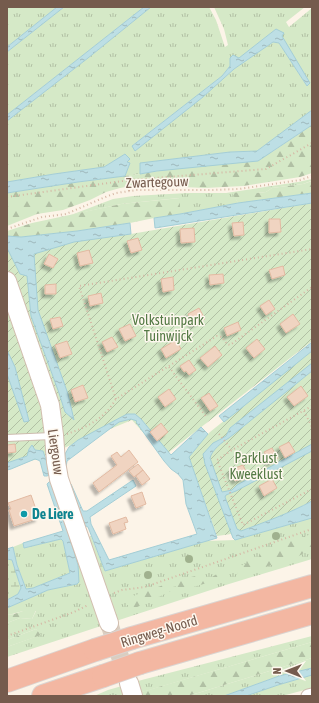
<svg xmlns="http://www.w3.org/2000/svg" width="319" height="703" font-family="'Asap Condensed',sans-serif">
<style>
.grass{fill:url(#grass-tufts);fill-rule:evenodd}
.forest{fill:url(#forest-firs)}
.wetland{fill:url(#wetland-marsh)}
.garden{fill:url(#garden-furrows)}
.water{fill:url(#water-ripples);stroke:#a4ced6}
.building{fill:#f0d4c1;stroke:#e2baa2;filter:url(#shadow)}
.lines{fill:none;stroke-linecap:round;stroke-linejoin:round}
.secondary-tunnel{stroke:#dacec1;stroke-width:18;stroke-dasharray:18 9;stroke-linecap:butt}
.lane-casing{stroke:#cdbcae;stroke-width:8}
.street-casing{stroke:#cdbcae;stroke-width:15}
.secondary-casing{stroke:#d2beaf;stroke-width:20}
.highway-casing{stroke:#dbd4d1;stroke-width:24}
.path{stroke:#d5b7a4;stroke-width:2;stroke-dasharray:1 3;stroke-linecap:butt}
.lane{stroke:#fff;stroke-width:6}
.street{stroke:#fff;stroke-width:13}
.secondary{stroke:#fff;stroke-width:18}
.highway{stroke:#f3b7a2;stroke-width:22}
.highway-bridge-casing{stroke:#dbd4d1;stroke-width:24;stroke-linecap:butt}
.highway-bridge{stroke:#f3b7a2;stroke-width:22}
.tree{fill:#a0b18e}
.culture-dot{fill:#0f9aa8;stroke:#fef8ef;stroke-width:1.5}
.labels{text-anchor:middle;stroke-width:3;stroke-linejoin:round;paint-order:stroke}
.street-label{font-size:14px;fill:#755b4d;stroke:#fef8ef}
.park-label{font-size:14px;fill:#547a45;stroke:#fef8ef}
.culture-label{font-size:14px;font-weight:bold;fill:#0d838f;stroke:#fef8ef;text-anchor:start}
</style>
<defs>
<pattern id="grass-tufts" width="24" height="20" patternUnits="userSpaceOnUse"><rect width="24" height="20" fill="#d5e9c7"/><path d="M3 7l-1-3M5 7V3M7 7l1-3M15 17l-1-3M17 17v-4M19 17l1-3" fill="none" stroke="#b1c0a4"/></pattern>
<pattern id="forest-firs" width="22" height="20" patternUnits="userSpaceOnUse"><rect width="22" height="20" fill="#d5e9c7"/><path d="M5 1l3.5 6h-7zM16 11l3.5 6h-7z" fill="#b1c0a4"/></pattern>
<pattern id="wetland-marsh" width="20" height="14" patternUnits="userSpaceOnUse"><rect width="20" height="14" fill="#d5e9c7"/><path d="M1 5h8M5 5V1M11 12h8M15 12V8" fill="none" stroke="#b1c0a4"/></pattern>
<pattern id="garden-furrows" width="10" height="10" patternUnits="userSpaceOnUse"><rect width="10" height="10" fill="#d5e9c7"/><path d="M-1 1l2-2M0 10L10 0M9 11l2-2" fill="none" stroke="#b1c0a4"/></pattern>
<pattern id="water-ripples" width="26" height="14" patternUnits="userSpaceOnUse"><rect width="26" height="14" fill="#bddfe5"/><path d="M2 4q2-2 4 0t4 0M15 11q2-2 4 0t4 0" fill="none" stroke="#9eb8bc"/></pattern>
<filter id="shadow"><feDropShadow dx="-3.5" dy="3.5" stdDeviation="1" flood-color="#0004"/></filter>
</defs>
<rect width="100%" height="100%" fill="#fcf4e8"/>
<!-- grass -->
<path class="grass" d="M 7,7 L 57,7 L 7,47 Z
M 64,7 L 144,7 L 7,115 L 7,52 Z
M 151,7 L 209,7 L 216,20 L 225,47 L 228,45 L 224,29 L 214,7 L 305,7 L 286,22 L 289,27 L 312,8 L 312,110 L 257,151 L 230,152 L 141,163 L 140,174 L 125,176 L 130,163 L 127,162 L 125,154 L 104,167 L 54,174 L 7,182 L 7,121 L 88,58 ZM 276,29 L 310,83 L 307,86 L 279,43 L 273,42 L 234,69 L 203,97 L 136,150 L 133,145 L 222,76 L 230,66 Z
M 312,179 L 312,182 L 311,181 L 303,184 L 272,188 L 266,192 L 257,193 L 233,193 L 238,203 L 180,214 L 179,198 L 121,204 L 71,215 L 113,199 L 133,196 L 187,193 L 226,193 L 298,182 Z
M 52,480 L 104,625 L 7,657 L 7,647 L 40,635 L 36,629 L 7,640 L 7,623 L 20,618 L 32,619 L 36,611 C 24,609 18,613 7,615 L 7,608 L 48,590 L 77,584 Z
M 312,518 L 312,559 L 229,584 L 113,622 L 85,539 L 91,536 L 105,571 L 206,541 L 235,540 Z
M 61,539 L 63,541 L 70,573 L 33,588 L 26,589 L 17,565 L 13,547 L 23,543 L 24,548 Z
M 312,636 L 312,642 L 139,693 L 134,682 Z
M 312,658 L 312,668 L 279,676 L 224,696 L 188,696 Z
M 312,675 L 312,688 L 282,696 L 246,696 L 278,685 Z
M 122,686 L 126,696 L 94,696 L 108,690 Z"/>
<!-- forest -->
<path class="forest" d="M 312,125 L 312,173 L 300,177 L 243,186 L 205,188 L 138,185 L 120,188 L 106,192 L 90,200 L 63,210 L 37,214 L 7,226 L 7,193 L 78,182 L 140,174 L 272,152 Z
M 312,181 L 312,193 L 238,203 L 232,193 L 253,191 L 257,193 L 266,192 L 272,188 L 303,184 Z
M 180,198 L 180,214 L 154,218 L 130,223 L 77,231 L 21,237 L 7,236 L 7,231 L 32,223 L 121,204 Z
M 312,534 L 312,548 L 299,556 L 283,562 L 238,574 L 236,568 L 247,563 L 240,558 L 248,554 L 254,560 L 259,559 L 260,551 L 284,542 Z
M 223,570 L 221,579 L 186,589 L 174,586 L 171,591 L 133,609 L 126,604 L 133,596 L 169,583 L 176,580 L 196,576 L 201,580 L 212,577 Z
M 26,610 L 36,610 L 32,619 L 20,618 L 7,623 L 7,615 L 14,614 Z
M 36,629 L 41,635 L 7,647 L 7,640 Z
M 312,642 L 312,658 L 188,696 L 140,696 L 138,693 Z"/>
<!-- wetland -->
<path class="wetland" d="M 7,559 L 12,560 L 21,588 L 18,594 L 7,600 Z"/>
<!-- garden -->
<path class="garden" d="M 312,203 L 312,341 L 164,456 L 132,420 L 37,459 L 7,468 L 7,250 L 131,234 Z
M 312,350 L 312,501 C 289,513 264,524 239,532 C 232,534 224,535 217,536 L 188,455 L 210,432 Z"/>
<!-- water -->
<path class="water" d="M 57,7 L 64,7 L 7,52 L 7,47 Z
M 144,7 L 151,7 L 88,58 L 7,121 L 7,115 Z
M 276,29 L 284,33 L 282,36 L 310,83 L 307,86 L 279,43 L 273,42 L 234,69 L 203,97 L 135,151 L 132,146 L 222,76 L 230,66 L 230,58 L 233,55 L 239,58 Z
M 312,110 L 312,125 L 258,161 L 157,171 L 140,174 L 140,163 L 230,152 L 257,151 Z
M 125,154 L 130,159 L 127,162 L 130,163 L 125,176 L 78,182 L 7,193 L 7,182 L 54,174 L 104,167 Z
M 312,193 L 312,203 L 155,228 L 154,218 L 180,214 L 238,203 Z
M 130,223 L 131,234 L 74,242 L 34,254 L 38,310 L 68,394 L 74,420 L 65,412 L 59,393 L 31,316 L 27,276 L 20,274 L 7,248 L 7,236 L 21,237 L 77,231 Z
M 312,342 L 312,351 L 224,422 L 219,416 Z
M 7,350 L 15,367 L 29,421 L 24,422 L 7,374 Z
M 312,363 L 312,371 L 229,438 C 222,442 212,450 210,458 L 222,492 L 232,490 L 237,485 L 312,444 L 312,451 L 236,491 L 226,495 L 225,497 L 237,529 L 241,531 C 265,522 290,513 312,501 L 312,518 L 235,540 L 233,538 L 205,464 L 203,454 L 213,443 L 221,439 L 226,436 L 230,428 Z
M 127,414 L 135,414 L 141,419 L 171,455 L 201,427 L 208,434 L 189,457 L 217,538 L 105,571 L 88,527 L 84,525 L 68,483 L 71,484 L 83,511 L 87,511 L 133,480 L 136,486 L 90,517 L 91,524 L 109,560 L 197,534 L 186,504 L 183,480 L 178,474 L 171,469 L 164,461 L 136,422 L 137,421 L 131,419 L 119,422 L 67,461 L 66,467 L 65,467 L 64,461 L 65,454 L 69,447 L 78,440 Z
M 32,445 L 35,450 L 43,451 L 51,474 L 47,476 L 44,476 L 40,461 L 38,460 L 35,459 L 11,469 L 7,470 L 7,463 L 27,456 L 29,449 Z
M 52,480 L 78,565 L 79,582 L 77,584 L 48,590 L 7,608 L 7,600 L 18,594 L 21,588 L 12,560 L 7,559 L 7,549 L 13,547 L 17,565 L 26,589 L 33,588 L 70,573 L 63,541 L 61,539 L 24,548 L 23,543 L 63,531 L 47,484 L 49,482 Z
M 312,668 L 312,675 L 278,685 L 246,696 L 224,696 L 279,676 Z"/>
<!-- building -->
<path class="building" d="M 269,219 L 280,219 L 281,232 L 269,233 Z
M 243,222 L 244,235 L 234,236 L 232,223 Z
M 194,228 L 195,242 L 181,243 L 180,229 Z
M 138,238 L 142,250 L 131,253 L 127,241 Z
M 89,250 L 93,263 L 80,266 L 77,253 Z
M 49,254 L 58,259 L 53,268 L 44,264 Z
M 283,266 L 285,275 L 272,279 L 269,270 Z
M 223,274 L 224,283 L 210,285 L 209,275 Z
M 173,277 L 174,290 L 163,292 L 161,279 Z
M 56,284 L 56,294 L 45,294 L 45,285 Z
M 101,293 L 103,303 L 90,306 L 88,296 Z
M 269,300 L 275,309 L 266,315 L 260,306 Z
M 199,308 L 205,319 L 193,325 L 188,314 Z
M 293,314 L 300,324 L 286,333 L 280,324 Z
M 60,317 L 63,326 L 53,329 L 50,319 Z
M 238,322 L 241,330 L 227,336 L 224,328 Z
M 130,324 L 136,336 L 125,341 L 119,329 Z
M 112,337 L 118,347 L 107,352 L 102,342 Z
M 257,339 L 265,349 L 254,358 L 246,348 Z
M 176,340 L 181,349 L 166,358 L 161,349 Z
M 67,341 L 72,354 L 60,358 L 55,345 Z
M 215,346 L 222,355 L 208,367 L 200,358 Z
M 189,360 L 196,370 L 189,375 L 186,371 L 184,372 L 180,366 Z
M 83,385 L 88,398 L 75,402 L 71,390 Z
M 301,386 L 308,396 L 294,406 L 287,397 Z
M 169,389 L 176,399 L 165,407 L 158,397 Z
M 209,393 L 218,406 L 210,411 L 201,398 Z
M 161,423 L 168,432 L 157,441 L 150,432 Z
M 289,442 L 295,452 L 285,458 L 279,447 Z
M 15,444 L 16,452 L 7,453 L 7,445 Z
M 272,448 L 278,458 L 270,463 L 264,452 Z
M 129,450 L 138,462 L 99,492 L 93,483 L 117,465 L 111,456 L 117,452 L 121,457 Z
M 138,464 L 143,470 L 134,477 L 129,471 Z
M 243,465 L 248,476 L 235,481 L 230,470 Z
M 143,470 L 150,479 L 142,485 L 136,476 Z
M 272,479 L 277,488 L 264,496 L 259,486 Z
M 142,492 L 146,504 L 136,508 L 131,496 Z
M 31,495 L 39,518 L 14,526 L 9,510 L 11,509 L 8,503 Z
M 126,517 L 128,522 L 124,523 L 126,529 L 113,534 L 109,523 Z"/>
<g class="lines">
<!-- secondary-tunnel -->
<path class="secondary-tunnel" d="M 109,623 L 128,681"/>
<!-- lane casing -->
<g class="lane-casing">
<path id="lane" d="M 7,438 L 52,436"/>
</g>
<!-- street casing -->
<g class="street-casing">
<path id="street" d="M 308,696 L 312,695"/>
</g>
<!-- secondary casing -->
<g class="secondary-casing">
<path id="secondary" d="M 7,281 L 50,405 L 54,435 L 56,462 L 59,479 L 109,623
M 129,683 L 133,696"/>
</g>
<!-- highway casing -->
<g class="highway-casing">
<path id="highway" d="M 132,638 L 312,586
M 140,663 L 312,613
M 7,681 L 95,650
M 43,696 L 103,676"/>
</g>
<!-- path -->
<path class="path" d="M 129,191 L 130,180
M 7,197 L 130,180 L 266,169 L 312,143
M 7,229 L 42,217 L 66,214 L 103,198 L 116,193 L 137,190 L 213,190 L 239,189 L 300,180 L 312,176
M 169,367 L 207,418
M 116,399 L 79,286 L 312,249
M 312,406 L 232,450 L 217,460 L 243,525 L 312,489
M 304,411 L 312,427
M 67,434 C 81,429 96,423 106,412 C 110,409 113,403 116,399 L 217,336 L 222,337 L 227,344 L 230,345 L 312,287
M 219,434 L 232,450
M 114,593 L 122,590 L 145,587 L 312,529
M 7,636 L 74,612 L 88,605"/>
<!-- lane -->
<use href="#lane" class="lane"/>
<!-- street -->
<use href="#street" class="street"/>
<!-- secondary -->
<use href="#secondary" class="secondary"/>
<!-- highway -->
<use href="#highway" class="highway"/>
<!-- highway-bridge casing -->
<g class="highway-bridge-casing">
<path id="highway-bridge" d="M 95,650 L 132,638
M 103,676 L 140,663"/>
</g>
<!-- highway-bridge -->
<use href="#highway-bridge" class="highway-bridge"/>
</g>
<!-- trees -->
<g class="tree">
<circle cx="276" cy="536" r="4"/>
<circle cx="189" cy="559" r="4"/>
<circle cx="148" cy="575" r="4"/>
</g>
<!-- markers -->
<circle class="culture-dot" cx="24" cy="514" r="4"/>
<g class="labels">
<!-- street labels -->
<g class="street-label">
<text transform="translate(157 182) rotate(-2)" y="5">Zwartegouw</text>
<text transform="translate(56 452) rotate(82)" y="5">Liergouw</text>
<text transform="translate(159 631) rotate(-17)" y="5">Ringweg-Noord</text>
</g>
<!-- park labels -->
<g class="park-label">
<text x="168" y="325">Volkstuinpark<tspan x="168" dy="16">Tuinwijck</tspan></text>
<text x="256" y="463">Parklust<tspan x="256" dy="16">Kweeklust</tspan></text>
</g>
<!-- culture labels -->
<g class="culture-label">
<text x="32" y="519">De Liere</text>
</g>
</g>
<!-- border -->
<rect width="319" height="703" fill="none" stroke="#755b4d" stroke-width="16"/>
<!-- north arrow -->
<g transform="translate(287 671) rotate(270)" stroke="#fef8ef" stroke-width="3" paint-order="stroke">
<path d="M0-3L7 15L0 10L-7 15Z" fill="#755b4d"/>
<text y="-6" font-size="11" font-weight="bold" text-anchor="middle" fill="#755b4d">N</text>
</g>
</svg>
